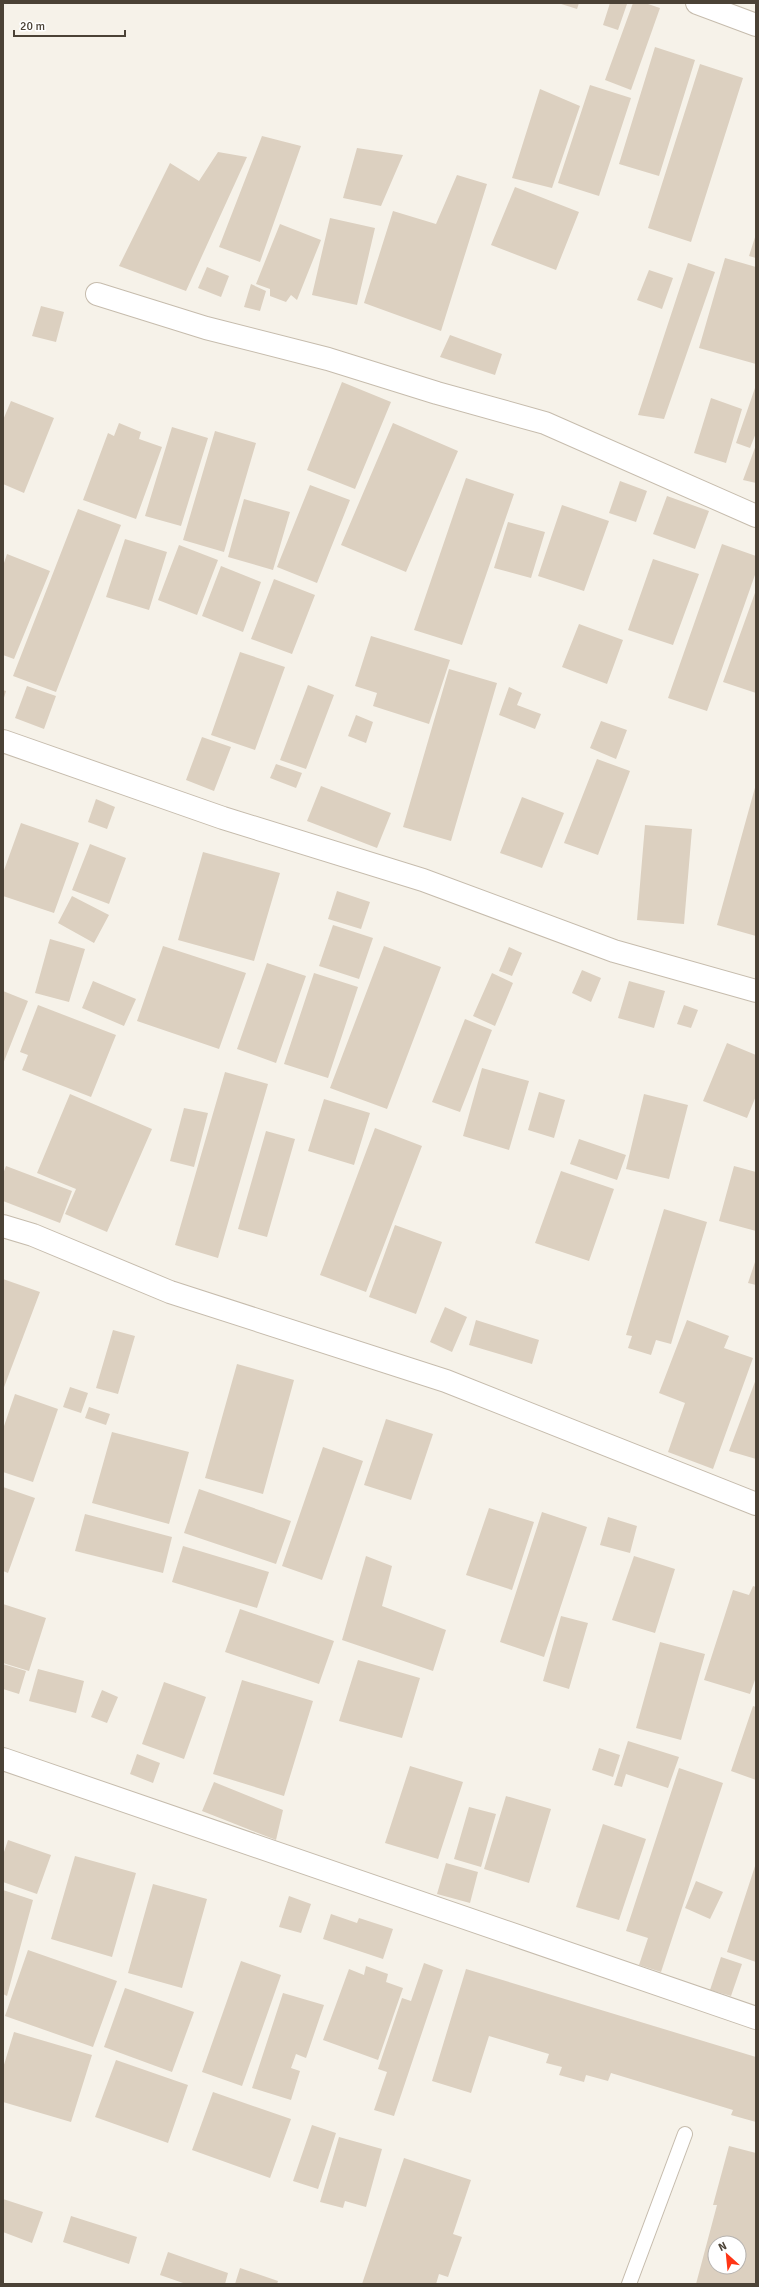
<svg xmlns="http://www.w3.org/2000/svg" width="759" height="2287" font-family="Signika,sans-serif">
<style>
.building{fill:#dcd0c0;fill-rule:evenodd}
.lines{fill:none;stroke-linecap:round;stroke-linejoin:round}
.lane-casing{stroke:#c6bcad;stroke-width:16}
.street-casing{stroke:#c6bcad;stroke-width:24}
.lane{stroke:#fff;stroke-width:14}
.street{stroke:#fff;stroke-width:22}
</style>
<rect width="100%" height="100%" fill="#f6f2e9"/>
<!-- building -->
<path class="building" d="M 558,3 L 579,3 L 577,9 Z
M 610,3 L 627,4 L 618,30 L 603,25 Z
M 633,3 L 645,3 L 660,8 L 631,90 L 605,80 Z
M 655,47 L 695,60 L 659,176 L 619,164 Z
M 700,64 L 743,78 L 691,242 L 648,228 Z
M 590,85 L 631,98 L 599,196 L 558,183 Z
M 540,89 L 580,106 L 552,188 L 512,178 Z
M 262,136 L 301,146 L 260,262 L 219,247 Z
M 357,148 L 403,155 L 381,206 L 343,198 Z
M 218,152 L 247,157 L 186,291 L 119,266 L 170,163 L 199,181 Z
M 457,175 L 487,184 L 441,331 L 364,303 L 393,211 L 436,224 Z
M 515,187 L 579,212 L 556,270 L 491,245 Z
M 330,218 L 375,228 L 357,305 L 312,295 Z
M 280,224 L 321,240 L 297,300 L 291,295 L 286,302 L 270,296 L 270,289 L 256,284 Z
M 756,234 L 756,258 L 749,256 Z
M 725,258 L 756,267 L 756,364 L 699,348 Z
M 688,263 L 715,272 L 664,419 L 638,415 Z
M 207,267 L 229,276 L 221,297 L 198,288 Z
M 649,270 L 673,278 L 662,309 L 637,300 Z
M 251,284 L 266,291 L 260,311 L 244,307 Z
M 41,306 L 64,312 L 56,342 L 32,336 Z
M 450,335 L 502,354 L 495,375 L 440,357 Z
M 342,382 L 391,402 L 355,489 L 307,470 Z
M 756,385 L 756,433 L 750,448 L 736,443 Z
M 711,398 L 742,409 L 726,463 L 694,453 Z
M 11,401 L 54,418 L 24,493 L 3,484 L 3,420 Z
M 119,423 L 141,432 L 139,439 L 162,447 L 136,519 L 83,500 L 108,433 L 114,436 Z
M 393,423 L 458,451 L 406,572 L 341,545 Z
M 172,427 L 208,438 L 181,526 L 145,516 Z
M 215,431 L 256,443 L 224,552 L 183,540 Z
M 756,445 L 756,483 L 743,480 Z
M 466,478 L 514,494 L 462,645 L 414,630 Z
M 620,481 L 647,491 L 636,522 L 609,513 Z
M 310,485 L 350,500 L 317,583 L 277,567 Z
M 667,496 L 709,511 L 695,549 L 653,534 Z
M 244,499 L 290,512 L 273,570 L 228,557 Z
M 562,505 L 609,521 L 584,591 L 538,576 Z
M 78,509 L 121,525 L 56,692 L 13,676 Z
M 508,522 L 545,532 L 531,578 L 494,568 Z
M 125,539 L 167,552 L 149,610 L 106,597 Z
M 722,544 L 756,556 L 756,572 L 707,711 L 668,698 Z
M 179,545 L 218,560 L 197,615 L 158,600 Z
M 7,554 L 50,571 L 14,659 L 3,655 L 3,566 Z
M 653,559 L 699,574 L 673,645 L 628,630 Z
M 221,566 L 261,582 L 243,632 L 202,616 Z
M 274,579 L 315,595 L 292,654 L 251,639 Z
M 756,590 L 756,693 L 723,682 Z
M 579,624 L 623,640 L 607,684 L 562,667 Z
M 371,636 L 450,660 L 429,724 L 373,706 L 377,693 L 355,686 Z
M 240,652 L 285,667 L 255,750 L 211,735 Z
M 449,669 L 497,683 L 451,841 L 403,827 Z
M 308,685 L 334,695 L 306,769 L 280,760 Z
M 27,686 L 56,696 L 44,729 L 15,718 Z
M 509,687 L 522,693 L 517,705 L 541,714 L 535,729 L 499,715 Z
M 3,690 L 6,691 L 3,701 Z
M 356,715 L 373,722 L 366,743 L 348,736 Z
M 601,721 L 627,730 L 616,759 L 590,748 Z
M 202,737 L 231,747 L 214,791 L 186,780 Z
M 597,759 L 630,771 L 598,855 L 564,843 Z
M 276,764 L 302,773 L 296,788 L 270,778 Z
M 756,784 L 756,936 L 717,925 Z
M 321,786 L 391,813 L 377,848 L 307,821 Z
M 522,797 L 564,813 L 542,868 L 500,853 Z
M 96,799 L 115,807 L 107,829 L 88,822 Z
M 21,823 L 79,843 L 54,913 L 3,896 L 3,873 Z
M 645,825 L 692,829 L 684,924 L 637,920 Z
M 90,844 L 126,858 L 109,904 L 72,890 Z
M 203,852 L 280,873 L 254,961 L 178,940 Z
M 337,891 L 370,902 L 361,929 L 328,919 Z
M 72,896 L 109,915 L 94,943 L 58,923 Z
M 333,925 L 373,938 L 359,979 L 319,966 Z
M 50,939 L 85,949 L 69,1002 L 35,993 Z
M 163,946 L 246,973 L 219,1049 L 137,1021 Z
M 384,946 L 441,967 L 387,1109 L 330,1088 Z
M 509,947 L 522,953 L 512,976 L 499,971 Z
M 267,963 L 306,976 L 276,1063 L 237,1049 Z
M 582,970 L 601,978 L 591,1002 L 572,993 Z
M 314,973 L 358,987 L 328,1078 L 284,1064 Z
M 492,973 L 513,983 L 495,1026 L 473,1016 Z
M 93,981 L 136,999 L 124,1026 L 82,1008 Z
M 629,981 L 665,991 L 654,1028 L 618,1018 Z
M 3,991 L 28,1001 L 3,1064 Z
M 38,1005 L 116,1035 L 91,1097 L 22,1070 L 28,1055 L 20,1052 Z
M 684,1005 L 698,1010 L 691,1028 L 677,1024 Z
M 465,1019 L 492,1030 L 460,1112 L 432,1102 Z
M 727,1043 L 756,1055 L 756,1096 L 747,1118 L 703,1101 Z
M 482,1068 L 529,1081 L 509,1150 L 463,1136 Z
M 225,1072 L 268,1084 L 218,1258 L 175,1245 Z
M 539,1092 L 565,1100 L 554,1138 L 528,1130 Z
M 70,1094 L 152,1129 L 107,1232 L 65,1214 L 76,1189 L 37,1173 Z
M 644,1094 L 688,1105 L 669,1179 L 626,1169 Z
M 324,1099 L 370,1113 L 354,1165 L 308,1151 Z
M 184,1108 L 208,1113 L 194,1167 L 170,1161 Z
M 375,1128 L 422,1146 L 366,1292 L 320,1275 Z
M 266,1131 L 295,1139 L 267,1237 L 238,1229 Z
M 579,1139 L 626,1155 L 617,1180 L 570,1164 Z
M 6,1166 L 72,1191 L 60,1223 L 3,1201 L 3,1174 Z
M 734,1166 L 756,1172 L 756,1231 L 719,1221 Z
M 561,1171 L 614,1189 L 589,1261 L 535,1243 Z
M 664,1209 L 707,1222 L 671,1344 L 656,1340 L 651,1355 L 628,1348 L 632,1336 L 626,1335 Z
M 395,1225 L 442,1242 L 416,1314 L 369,1297 Z
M 756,1259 L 756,1285 L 748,1283 Z
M 3,1279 L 40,1292 L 3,1390 Z
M 445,1307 L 467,1317 L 452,1352 L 430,1342 Z
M 476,1320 L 539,1340 L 532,1364 L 469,1345 Z
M 687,1320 L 729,1336 L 724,1348 L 753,1358 L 713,1469 L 668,1452 L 685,1403 L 659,1393 Z
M 113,1330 L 135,1336 L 118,1394 L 96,1388 Z
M 237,1364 L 294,1380 L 263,1494 L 205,1478 Z
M 756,1379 L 756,1459 L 729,1451 Z
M 70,1387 L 88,1393 L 81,1413 L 63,1407 Z
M 15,1394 L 58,1409 L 33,1482 L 3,1472 L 3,1429 Z
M 89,1407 L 110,1414 L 106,1425 L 85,1418 Z
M 386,1419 L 433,1434 L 411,1500 L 364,1485 Z
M 112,1432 L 189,1452 L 169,1524 L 92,1503 Z
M 323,1447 L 363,1461 L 322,1580 L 282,1566 Z
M 3,1487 L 35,1498 L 8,1573 L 3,1571 Z
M 199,1489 L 291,1521 L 276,1564 L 184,1533 Z
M 489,1508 L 534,1522 L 512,1590 L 466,1575 Z
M 542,1512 L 587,1527 L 544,1657 L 500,1642 Z
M 85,1514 L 172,1537 L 163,1573 L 75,1551 Z
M 608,1517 L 637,1526 L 630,1553 L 600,1545 Z
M 183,1546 L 269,1572 L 257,1608 L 172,1582 Z
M 366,1556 L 392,1566 L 382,1606 L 446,1630 L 433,1671 L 342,1640 Z
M 634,1556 L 675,1569 L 655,1633 L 612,1620 Z
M 753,1586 L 756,1587 L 756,1677 L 750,1694 L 704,1680 L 733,1590 L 749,1595 Z
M 3,1604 L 46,1618 L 29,1671 L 3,1663 Z
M 240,1609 L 334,1641 L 319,1684 L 225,1652 Z
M 561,1616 L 588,1623 L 569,1689 L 543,1681 Z
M 660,1642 L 705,1654 L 681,1740 L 636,1728 Z
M 358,1660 L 420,1678 L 402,1738 L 339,1721 Z
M 3,1664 L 26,1671 L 19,1694 L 3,1689 Z
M 38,1669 L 84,1681 L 76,1713 L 29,1701 Z
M 242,1680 L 313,1701 L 284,1796 L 213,1774 Z
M 164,1682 L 206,1697 L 184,1759 L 142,1744 Z
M 102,1690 L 118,1697 L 107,1723 L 91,1717 Z
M 753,1706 L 756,1707 L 756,1780 L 731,1771 Z
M 628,1741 L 679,1757 L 668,1788 L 626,1774 L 622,1787 L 614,1785 Z
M 599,1748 L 620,1755 L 613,1777 L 592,1770 Z
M 137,1754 L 160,1763 L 153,1783 L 130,1774 Z
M 410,1766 L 463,1782 L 438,1859 L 385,1843 Z
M 679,1768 L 723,1783 L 661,1972 L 639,1965 L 648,1938 L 626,1931 Z
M 214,1782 L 283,1810 L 276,1840 L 202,1811 Z
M 506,1796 L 551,1809 L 529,1883 L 484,1869 Z
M 469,1807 L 496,1814 L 481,1867 L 454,1859 Z
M 603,1824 L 646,1839 L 619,1920 L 576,1907 Z
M 8,1840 L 51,1855 L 37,1894 L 3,1882 L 3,1855 Z
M 75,1856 L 136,1873 L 112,1957 L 51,1939 Z
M 446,1863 L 478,1872 L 470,1903 L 437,1894 Z
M 756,1863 L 756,1962 L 727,1952 Z
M 696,1881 L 723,1892 L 710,1919 L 685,1908 Z
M 153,1884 L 207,1899 L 182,1988 L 128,1973 Z
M 3,1890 L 33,1900 L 7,1996 L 3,1994 Z
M 289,1896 L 311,1904 L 301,1933 L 279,1927 Z
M 331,1914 L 357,1923 L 359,1918 L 393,1929 L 383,1959 L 323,1939 Z
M 28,1950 L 117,1981 L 93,2047 L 5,2016 Z
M 721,1957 L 742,1964 L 731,1996 L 710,1990 Z
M 241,1961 L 281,1975 L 242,2086 L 202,2072 Z
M 424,1963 L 443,1970 L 394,2116 L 374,2110 L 387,2072 L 378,2069 L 402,1998 L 411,2001 Z
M 366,1966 L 388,1974 L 386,1982 L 403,1988 L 378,2060 L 323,2040 L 349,1969 L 364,1975 Z
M 466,1969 L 756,2057 L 756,2122 L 731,2115 L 733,2110 L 611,2073 L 608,2081 L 586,2075 L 584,2082 L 559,2075 L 562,2067 L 546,2063 L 549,2054 L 489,2036 L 471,2093 L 432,2081 Z
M 125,1988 L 194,2012 L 172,2072 L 104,2047 Z
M 283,1993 L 324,2005 L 306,2058 L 296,2054 L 291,2068 L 300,2071 L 291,2100 L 252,2088 Z
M 14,2032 L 92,2055 L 71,2122 L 3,2102 L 3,2068 Z
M 116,2060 L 188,2085 L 168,2143 L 95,2117 Z
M 213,2092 L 291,2119 L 270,2178 L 192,2150 Z
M 312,2125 L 336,2133 L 318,2189 L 293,2181 Z
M 339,2137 L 382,2149 L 366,2207 L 345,2201 L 343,2208 L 320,2202 Z
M 729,2146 L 756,2153 L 756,2284 L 696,2284 L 717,2205 L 713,2205 ZM 715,2243 L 739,2243 L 739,2267 L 715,2267 Z
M 404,2158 L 471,2180 L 453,2234 L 462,2237 L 448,2277 L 439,2274 L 436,2284 L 362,2284 Z
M 3,2199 L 43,2212 L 32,2243 L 3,2232 Z
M 71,2216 L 137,2237 L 129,2264 L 63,2242 Z
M 168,2252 L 228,2273 L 225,2284 L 186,2284 L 160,2275 Z
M 240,2268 L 278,2281 L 277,2284 L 235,2284 Z"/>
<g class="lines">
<!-- lane casing -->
<g class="lane-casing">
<path id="lane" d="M 629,2284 L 685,2134"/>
</g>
<!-- street casing -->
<g class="street-casing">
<path id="street" d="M 697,3 L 756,25
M 97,294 L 206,328 L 328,359 L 437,393 L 545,423 L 756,516
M 3,741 L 223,818 L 423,880 L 614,951 L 756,991
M 3,1226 L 33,1235 L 170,1292 L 446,1381 L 756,1504
M 3,1759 L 756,2018"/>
</g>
<!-- lane -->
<use href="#lane" class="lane"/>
<!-- street -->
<use href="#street" class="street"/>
</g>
<!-- border -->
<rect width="759" height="2287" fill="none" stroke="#4b4236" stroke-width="8"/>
<!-- north arrow -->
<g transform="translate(727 2255) rotate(333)"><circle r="19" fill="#ffffff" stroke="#b7b3af"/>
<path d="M0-3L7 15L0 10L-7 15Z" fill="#ff3516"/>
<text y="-6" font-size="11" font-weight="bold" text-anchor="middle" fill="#4b4236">N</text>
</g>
<!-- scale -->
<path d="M14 30v6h111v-6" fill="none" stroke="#4b4236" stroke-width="2"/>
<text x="20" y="30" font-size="12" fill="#4b4236" stroke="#ffffff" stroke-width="3" paint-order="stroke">20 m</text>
</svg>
